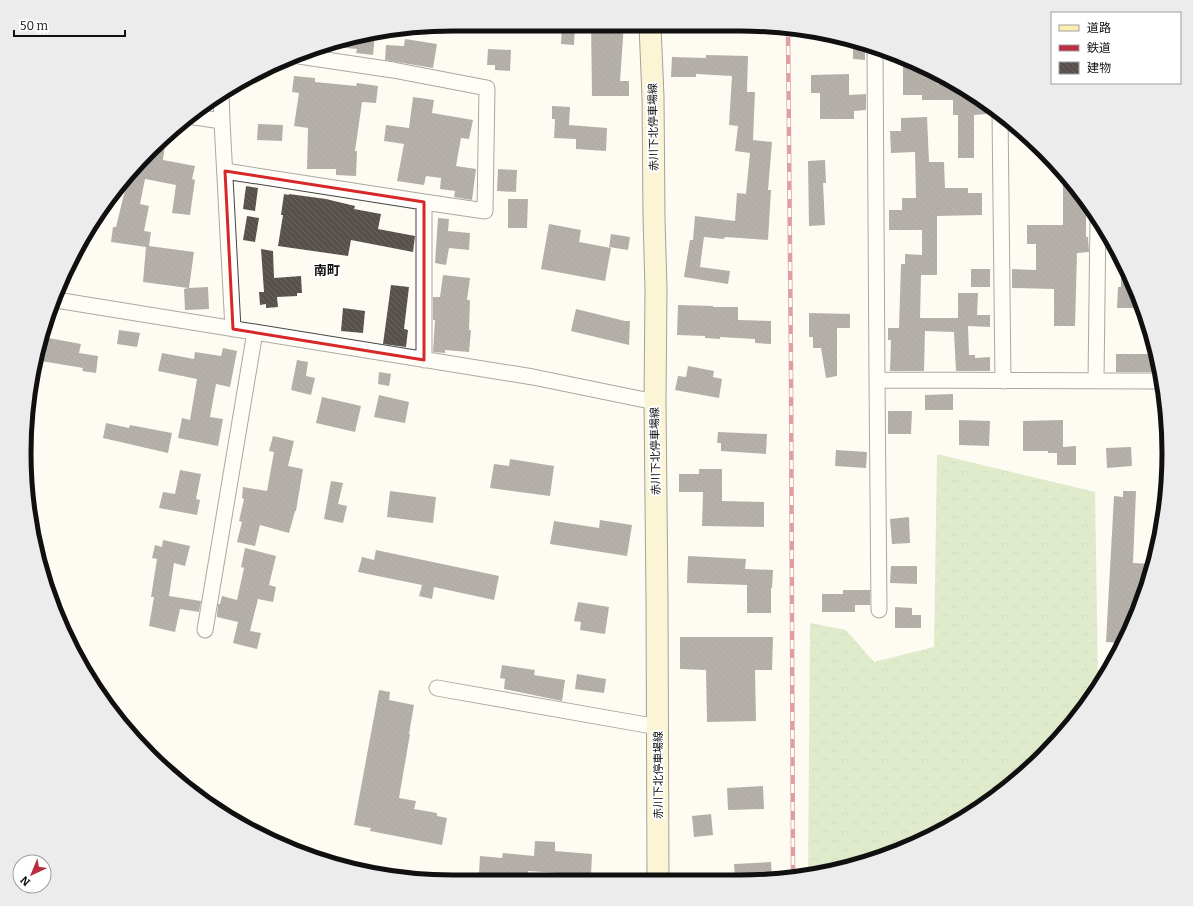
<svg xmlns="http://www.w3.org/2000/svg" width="1193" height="906" font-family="Bitter,'Noto Sans JP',serif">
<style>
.forest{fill:url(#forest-crowns)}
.building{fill:url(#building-back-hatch)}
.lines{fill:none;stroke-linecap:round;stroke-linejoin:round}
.street-casing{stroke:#434343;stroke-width:17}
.secondary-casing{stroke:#323232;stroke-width:23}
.street{stroke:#fff;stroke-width:15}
.secondary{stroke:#fbeeb1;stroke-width:21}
.rail-casing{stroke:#ba2d3d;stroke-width:4.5}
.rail{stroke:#fff;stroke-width:3;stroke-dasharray:9;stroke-linecap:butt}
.marked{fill:none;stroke:#d62828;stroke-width:3;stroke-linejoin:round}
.labels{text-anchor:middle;stroke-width:4;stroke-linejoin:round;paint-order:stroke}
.street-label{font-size:11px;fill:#101010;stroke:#fff}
.quarter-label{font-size:13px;font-weight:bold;fill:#101010;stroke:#fff}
.rim{fill:none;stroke:#101010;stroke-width:5}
</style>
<defs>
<pattern id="forest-crowns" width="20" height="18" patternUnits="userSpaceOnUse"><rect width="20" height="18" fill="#bcd89d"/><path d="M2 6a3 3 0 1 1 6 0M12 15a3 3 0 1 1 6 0" fill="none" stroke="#a1b886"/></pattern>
<pattern id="building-back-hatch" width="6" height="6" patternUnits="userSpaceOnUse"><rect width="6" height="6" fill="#58504c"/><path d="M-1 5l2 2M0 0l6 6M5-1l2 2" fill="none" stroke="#6b6561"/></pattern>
</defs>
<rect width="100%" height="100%" fill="#fefbf3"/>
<!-- forest -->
<path class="forest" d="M 937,454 L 1095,492 L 1098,674 L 1106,674 L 1097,691 L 1044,756 L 979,810 L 878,859 L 808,876 L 810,623 L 846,630 L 874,662 L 934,647 Z"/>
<!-- building -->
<path class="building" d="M 562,24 L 575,24 L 574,45 L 561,44 Z
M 591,24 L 624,24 L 620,81 L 629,81 L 629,96 L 592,96 Z
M 375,34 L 373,55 L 356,53 L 357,49 L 325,46 L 342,39 Z
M 405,39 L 437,44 L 433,68 L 385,60 L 386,45 L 404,46 Z
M 853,47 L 865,47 L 865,60 L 853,59 Z
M 488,49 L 511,50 L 510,71 L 495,70 L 495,65 L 487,65 Z
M 706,55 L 748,56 L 747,92 L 755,92 L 753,140 L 772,142 L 768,190 L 771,190 L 768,240 L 725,237 L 724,239 L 704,237 L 700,267 L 730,271 L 728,284 L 684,277 L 690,240 L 693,240 L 695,216 L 735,221 L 737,193 L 746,194 L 750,153 L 735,151 L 738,126 L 729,125 L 732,76 L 696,74 L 696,77 L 671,77 L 672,57 L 706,58 Z
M 903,58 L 930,68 L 937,73 L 937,84 L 954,84 L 986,103 L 986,114 L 974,115 L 974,158 L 958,158 L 958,115 L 953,115 L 953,100 L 922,100 L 922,95 L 903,95 Z
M 849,74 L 849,95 L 866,94 L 866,110 L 854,111 L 854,119 L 820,119 L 820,93 L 811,93 L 811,75 Z
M 294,76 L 315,78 L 315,82 L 356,86 L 357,83 L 378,86 L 376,103 L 362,102 L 355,151 L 357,151 L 356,176 L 336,175 L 336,169 L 307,169 L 308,128 L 294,126 L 299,93 L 292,92 Z
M 413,97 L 434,100 L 432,113 L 473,120 L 469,139 L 461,138 L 456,166 L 476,169 L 472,200 L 454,197 L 455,191 L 440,189 L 441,178 L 426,176 L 424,185 L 397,181 L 404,144 L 384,141 L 386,125 L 409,128 Z
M 552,106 L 570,107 L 569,125 L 607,128 L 606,151 L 576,149 L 576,139 L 554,138 L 555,119 L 552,119 Z
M 927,117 L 929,162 L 944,162 L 945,188 L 968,188 L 968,193 L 982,193 L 982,215 L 937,216 L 937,275 L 921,275 L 920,318 L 958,318 L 958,293 L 978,293 L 977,315 L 990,315 L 990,327 L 968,326 L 969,355 L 975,355 L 975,358 L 990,357 L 990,371 L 956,371 L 954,332 L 925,331 L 924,371 L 890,371 L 891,340 L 888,340 L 888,328 L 899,328 L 901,264 L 905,264 L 905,254 L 922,255 L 922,230 L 889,230 L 889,210 L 902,210 L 902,198 L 916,198 L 915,152 L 891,153 L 890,131 L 901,131 L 901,118 Z
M 258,124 L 283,125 L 282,141 L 257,140 Z
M 166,136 L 163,160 L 195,166 L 192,179 L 195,180 L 190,215 L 172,213 L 176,185 L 145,179 L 140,204 L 149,206 L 144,231 L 151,232 L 149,246 L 194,252 L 189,288 L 208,287 L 209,309 L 185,310 L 184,289 L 188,288 L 143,282 L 146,247 L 111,242 L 113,227 L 116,227 L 125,190 L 123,189 L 125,178 L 131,170 Z
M 825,160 L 826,183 L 823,183 L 825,225 L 809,226 L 808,161 Z
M 498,169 L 517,170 L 516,192 L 497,191 Z
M 1063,174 L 1086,202 L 1086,237 L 1088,237 L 1089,252 L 1077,253 L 1075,326 L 1054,326 L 1054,289 L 1012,288 L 1012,269 L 1036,270 L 1036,244 L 1027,244 L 1027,225 L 1063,225 Z
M 246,186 L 258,188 L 255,211 L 243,209 Z
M 284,194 L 289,195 L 289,194 L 326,199 L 355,206 L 354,209 L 381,214 L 378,229 L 415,236 L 413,252 L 351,240 L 348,256 L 278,246 L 283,215 L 281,215 Z
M 508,199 L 528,199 L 527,228 L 508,228 Z
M 247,216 L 259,218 L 255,242 L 243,240 Z
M 438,218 L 449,219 L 448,231 L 470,233 L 469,250 L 449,248 L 446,265 L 435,263 Z
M 549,224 L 581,230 L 579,242 L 611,248 L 605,281 L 541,269 Z
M 611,234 L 630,237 L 628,250 L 609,247 Z
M 261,249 L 273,251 L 274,278 L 301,276 L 302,293 L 297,293 L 297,296 L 277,297 L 278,307 L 266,308 L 266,304 L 260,305 L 259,292 L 264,292 Z
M 1121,259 L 1136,289 L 1136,308 L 1117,308 L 1118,287 L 1121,287 Z
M 971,269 L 990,269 L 990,287 L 971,287 Z
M 443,275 L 470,278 L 467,300 L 470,300 L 469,330 L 471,330 L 469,352 L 445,350 L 445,353 L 433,352 L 435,320 L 433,320 L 433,297 L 440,297 Z
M 391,285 L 409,287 L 404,329 L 408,330 L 406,347 L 383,344 Z
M 678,305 L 713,306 L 713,307 L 738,307 L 738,320 L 771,321 L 771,344 L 755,343 L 755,339 L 720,337 L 720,339 L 705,338 L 705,336 L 677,335 Z
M 343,308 L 365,311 L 363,333 L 341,331 Z
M 576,309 L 625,321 L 630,321 L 629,345 L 571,331 Z
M 809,313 L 850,314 L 850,328 L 837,328 L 837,376 L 826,378 L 821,348 L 813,348 L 813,337 L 809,337 Z
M 119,330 L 140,333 L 137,347 L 117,344 Z
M 43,337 L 81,344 L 79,353 L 98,356 L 96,373 L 82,371 L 83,368 L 35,360 Z
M 223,348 L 237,351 L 230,387 L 216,384 L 210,417 L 223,419 L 218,446 L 178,438 L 182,418 L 190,420 L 197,379 L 158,371 L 162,353 L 194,359 L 195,352 L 221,356 Z
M 1116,354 L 1152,354 L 1152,372 L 1116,372 Z
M 297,360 L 308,362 L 306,376 L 315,378 L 311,395 L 291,390 Z
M 688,366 L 714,371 L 713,377 L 722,379 L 719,398 L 675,390 L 678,376 L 686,377 Z
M 379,372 L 391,374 L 389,386 L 378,384 Z
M 953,394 L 953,410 L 925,410 L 925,395 Z
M 379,395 L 409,402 L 405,423 L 374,417 Z
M 322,397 L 361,406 L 355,432 L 316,423 Z
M 888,411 L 912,411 L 911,434 L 888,434 Z
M 959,420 L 990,421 L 989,446 L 959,445 Z
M 1063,420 L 1063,447 L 1076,446 L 1076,465 L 1057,465 L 1057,453 L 1048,453 L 1048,451 L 1023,451 L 1023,421 Z
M 106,423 L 129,428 L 130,425 L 172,433 L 168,453 L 103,438 Z
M 718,432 L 767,434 L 766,454 L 721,451 L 721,443 L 717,443 Z
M 273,436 L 294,441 L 288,466 L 303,469 L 296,511 L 295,511 L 289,533 L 260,525 L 255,546 L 237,542 L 242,522 L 239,521 L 244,499 L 242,498 L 243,487 L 267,491 L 274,452 L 269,451 Z
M 1131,447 L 1132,466 L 1107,468 L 1106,448 Z
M 836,450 L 867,452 L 866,468 L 835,466 Z
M 510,459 L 554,466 L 550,496 L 490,488 L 494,464 L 509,466 Z
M 699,469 L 722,469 L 722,501 L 764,502 L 764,527 L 702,526 L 703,492 L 679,492 L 679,474 L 699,474 Z
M 180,470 L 201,474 L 196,499 L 200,500 L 197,515 L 159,508 L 163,492 L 175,494 Z
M 331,481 L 343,483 L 338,504 L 347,506 L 343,523 L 324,519 Z
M 390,491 L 436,497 L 433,523 L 387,517 Z
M 1123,491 L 1136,491 L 1133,563 L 1152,564 L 1136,617 L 1123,643 L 1106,642 L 1114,496 L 1123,497 Z
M 909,517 L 910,543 L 892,544 L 890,519 Z
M 600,520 L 632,525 L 627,556 L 550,544 L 554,521 L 599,528 Z
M 163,540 L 190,546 L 185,566 L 174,563 L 169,596 L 201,601 L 199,612 L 180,609 L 175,632 L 149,626 L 154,597 L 151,597 L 157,559 L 152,558 L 155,545 L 162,547 Z
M 245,548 L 276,556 L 269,585 L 276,587 L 273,602 L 258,599 L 250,631 L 261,633 L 257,649 L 233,643 L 238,622 L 217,617 L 217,615 L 218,604 L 220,604 L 222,596 L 237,600 L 244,568 L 241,567 Z
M 376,550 L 499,576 L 494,600 L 434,587 L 432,599 L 419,596 L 422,585 L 358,572 L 362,557 L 374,560 Z
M 688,556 L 746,559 L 745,569 L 773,570 L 772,588 L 771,588 L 771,613 L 747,613 L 747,585 L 687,583 Z
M 891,566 L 917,566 L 917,584 L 890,583 Z
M 843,590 L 870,590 L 870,605 L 855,605 L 855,612 L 822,612 L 822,594 L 843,594 Z
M 578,602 L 609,607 L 605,634 L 580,630 L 581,622 L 574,621 Z
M 895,607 L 912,608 L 912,615 L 921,615 L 921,628 L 895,628 Z
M 680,637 L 773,637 L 772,670 L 755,670 L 756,721 L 707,722 L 706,670 L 680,669 Z
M 502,665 L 535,670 L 534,675 L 565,680 L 562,701 L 504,689 L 505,679 L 500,678 Z
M 577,674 L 606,679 L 604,693 L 575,689 Z
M 379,690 L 390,692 L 389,700 L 414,705 L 409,734 L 410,734 L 399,798 L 416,801 L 414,809 L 437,813 L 437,816 L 447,818 L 442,845 L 370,831 L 371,828 L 354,825 Z
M 763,786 L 764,809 L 728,810 L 727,788 Z
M 711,814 L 713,835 L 694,837 L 692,816 Z
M 535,841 L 555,842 L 555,851 L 592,854 L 591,875 L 528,871 L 527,878 L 501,875 L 501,874 L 479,873 L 480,856 L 502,858 L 503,853 L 534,856 Z
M 771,862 L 772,878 L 735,878 L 734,864 Z"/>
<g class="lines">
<!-- street casing -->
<g class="street-casing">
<path id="street" d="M 875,48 L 877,380 L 1162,381
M 299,56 L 393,70 L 487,88 L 485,211 L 424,202
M 1000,112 L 1003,381
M 188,116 L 222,121 L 221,93
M 222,121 L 233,329
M 225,171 L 424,202 L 424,360
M 56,300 L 533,377 L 655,402
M 877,380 L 879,610
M 1096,381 L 1098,217
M 205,630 L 255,332
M 437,688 L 658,727"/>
</g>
<!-- secondary casing -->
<g class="secondary-casing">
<path id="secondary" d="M 650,25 L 653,97 L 654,217 L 656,289 L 655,402 L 657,599 L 658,878"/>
</g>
<!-- street -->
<use href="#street" class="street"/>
<!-- secondary -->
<use href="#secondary" class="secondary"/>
<!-- rail casing -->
<g class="rail-casing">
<path id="rail" d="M 788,28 L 791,366 L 793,878"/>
</g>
<!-- rail -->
<use href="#rail" class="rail"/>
</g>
<!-- marked area -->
<path d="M0 0H1193V906H0ZM 225,171 L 424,202 L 424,360 L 233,329 Z" fill="#fefbf3" fill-opacity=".55" fill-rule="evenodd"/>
<path class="marked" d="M 225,171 L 424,202 L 424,360 L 233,329 Z"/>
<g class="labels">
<!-- street labels -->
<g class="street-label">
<text transform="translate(653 127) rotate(-91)" y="4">赤川下北停車場線</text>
<text transform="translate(655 451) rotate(-91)" y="4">赤川下北停車場線</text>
<text transform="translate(658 775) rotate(-90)" y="4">赤川下北停車場線</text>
</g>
<!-- quarter labels -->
<g class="quarter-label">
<text x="327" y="275">南町</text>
</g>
</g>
<!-- crop -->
<path d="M0 0H1193V906H0ZM453 31H740A422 422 0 0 1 1162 453V453A422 422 0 0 1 740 875H453A422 422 0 0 1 31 453V453A422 422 0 0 1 453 31Z" fill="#ececec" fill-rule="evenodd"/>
<path class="rim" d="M453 31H740A422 422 0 0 1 1162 453V453A422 422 0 0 1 740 875H453A422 422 0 0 1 31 453V453A422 422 0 0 1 453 31Z"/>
<!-- legend -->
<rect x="1051" y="12" width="130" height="72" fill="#ffffff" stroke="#9f9f9f"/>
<rect x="1059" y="25" width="20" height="6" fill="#fbeeb1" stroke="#9f9f9f"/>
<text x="1087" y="32" font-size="12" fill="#101010">道路</text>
<rect x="1059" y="45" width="20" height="6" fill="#ba2d3d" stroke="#9f9f9f"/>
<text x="1087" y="52" font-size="12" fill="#101010">鉄道</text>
<rect x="1059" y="62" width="20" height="12" fill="url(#building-back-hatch)" stroke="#9f9f9f"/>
<text x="1087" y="72" font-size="12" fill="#101010">建物</text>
<!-- north arrow -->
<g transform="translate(32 874) rotate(224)"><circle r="19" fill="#ffffff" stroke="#9f9f9f"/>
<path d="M0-3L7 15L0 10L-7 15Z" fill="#ba2d3d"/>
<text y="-6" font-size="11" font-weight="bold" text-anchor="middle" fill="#101010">N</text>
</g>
<!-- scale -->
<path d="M14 30v6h111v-6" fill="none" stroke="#101010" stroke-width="2"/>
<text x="20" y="30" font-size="12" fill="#101010" stroke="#ffffff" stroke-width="3" paint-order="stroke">50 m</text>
</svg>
